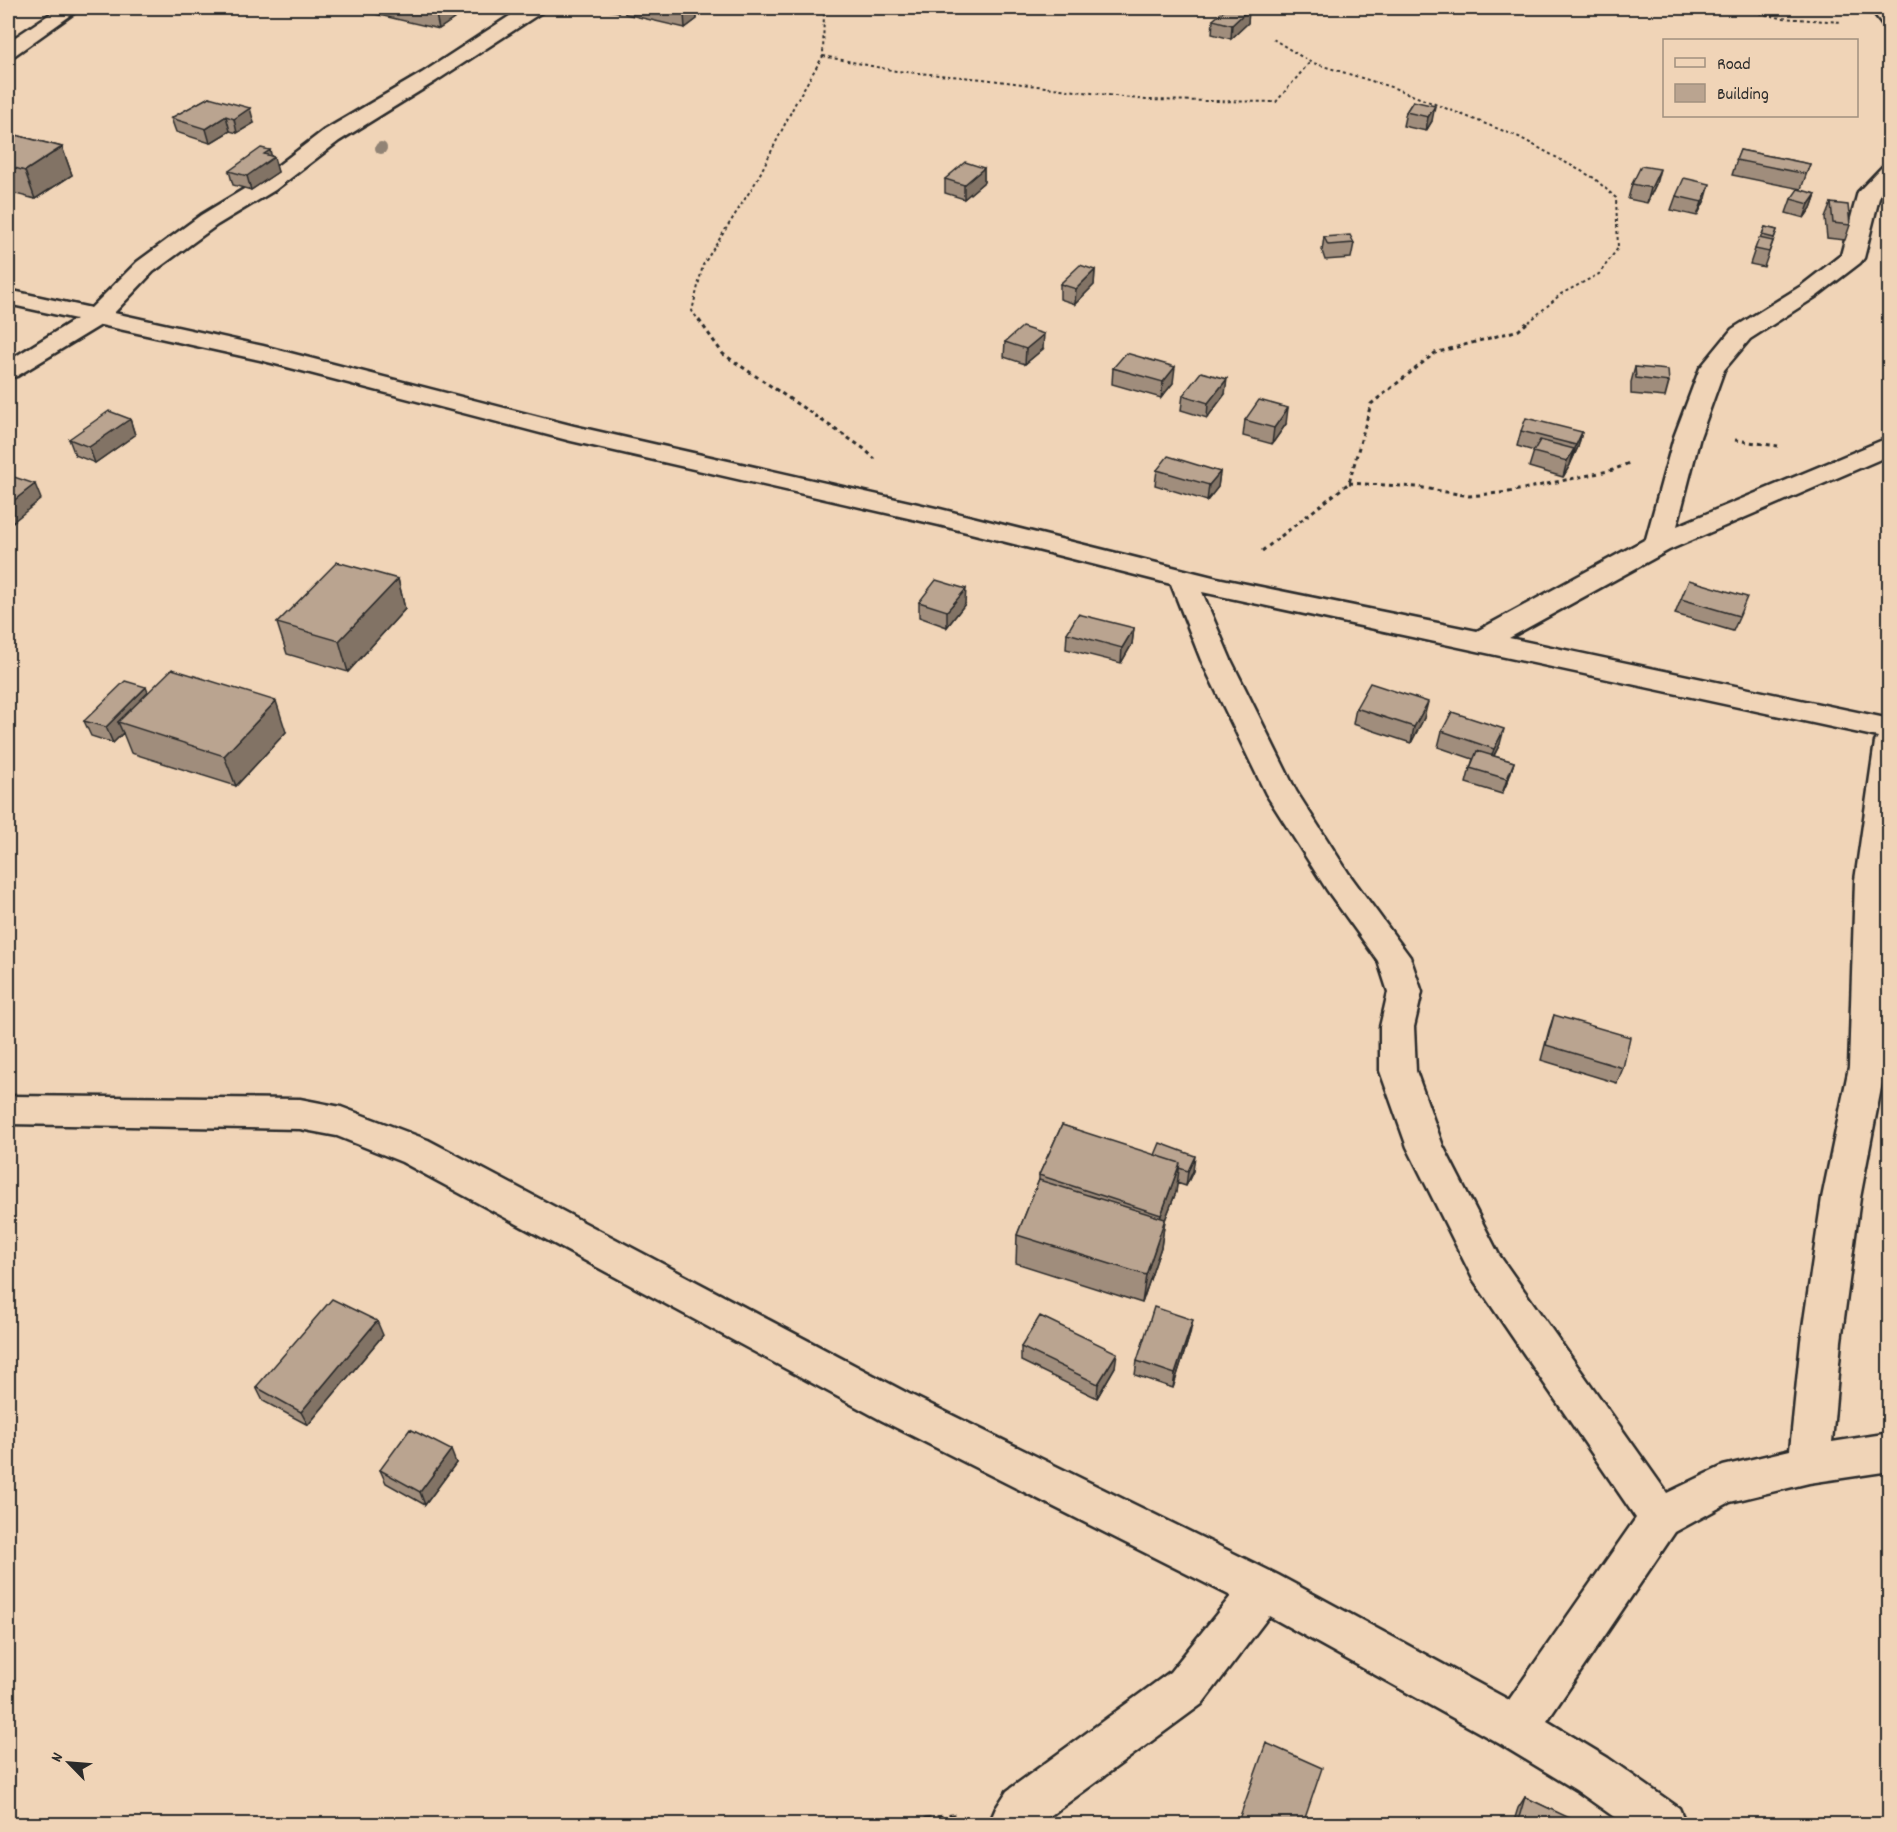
<svg xmlns="http://www.w3.org/2000/svg" width="1897" height="1832" font-family="Dekko,sans-serif">
<style>
.lines{fill:none;stroke-linecap:round;stroke-linejoin:round}
.minor-casing{stroke:#2b2b2b;stroke-width:5}
.path-far2{stroke:#2b2b2b;stroke-width:2;stroke-dasharray:3 3;stroke-linecap:butt}
.path-far1{stroke:#2b2b2b;stroke-width:3;stroke-dasharray:4 4;stroke-linecap:butt}
.path{stroke:#2b2b2b;stroke-width:4.5;stroke-dasharray:6 6;stroke-linecap:butt}
.minor{fill:#f0d4b7;fill-rule:evenodd}
.tree{fill:#918374}
.wall{fill:#a08d7c;stroke:#2b2b2b;stroke-width:1.5}
.shaded-wall{fill:#827365;stroke:#2b2b2b;stroke-width:1.5}
.building{fill:#baa490;stroke:#2b2b2b;stroke-width:1.5}
</style>
<rect width="100%" height="100%" fill="#f0d4b7"/>
<filter id="ink" filterUnits="userSpaceOnUse"><feTurbulence type="fractalNoise" baseFrequency=".0167" numOctaves="2"/><feDisplacementMap in="SourceGraphic" scale="12" xChannelSelector="R" yChannelSelector="G"/><feConvolveMatrix kernelMatrix="1 2 1 2 8 2 1 2 1" color-interpolation-filters="sRGB"/></filter>
<g filter="url(#ink)">
<g class="lines">
<!-- minor casing -->
<g class="minor-casing">
<path id="minor" d="M 59,8 L 81,8 L 15,55 L 8,57 L 8,42 Z
M 522,8 L 545,8 L 542,12 L 436,81 L 339,141 L 275,190 L 217,225 L 153,272 L 114,313 L 263,346 L 574,426 L 940,509 L 1217,578 L 1477,631 L 1646,539 L 1674,437 L 1700,368 L 1732,329 L 1801,286 L 1841,255 L 1858,192 L 1882,167 L 1890,166 L 1890,185 L 1880,194 L 1864,258 L 1860,263 L 1817,296 L 1750,339 L 1724,370 L 1700,437 L 1677,526 L 1890,437 L 1890,455 L 1669,550 L 1509,638 L 1890,719 L 1890,863 L 1887,880 L 1885,1067 L 1860,1198 L 1841,1341 L 1832,1442 L 1890,1433 L 1890,1471 L 1809,1483 L 1730,1502 L 1675,1532 L 1547,1721 L 1608,1758 L 1679,1808 L 1686,1824 L 1624,1824 L 1576,1790 L 1500,1744 L 1269,1616 L 1202,1704 L 1039,1824 L 989,1824 L 996,1808 L 1007,1791 L 1170,1672 L 1231,1596 L 881,1420 L 402,1162 L 337,1136 L 300,1129 L 8,1124 L 8,1096 L 300,1099 L 341,1107 L 428,1140 L 909,1394 L 1278,1575 L 1509,1700 L 1636,1518 L 1473,1279 L 1407,1147 L 1380,1071 L 1380,1027 L 1388,992 L 1378,961 L 1327,890 L 1266,794 L 1201,660 L 1171,584 L 939,525 L 571,441 L 260,360 L 101,325 L 17,376 L 8,378 L 8,361 L 76,319 L 8,304 L 8,290 L 91,308 L 137,262 L 201,215 L 259,180 L 323,131 L 422,73 ZM 1202,592 L 1878,737 L 1875,742 L 1855,880 L 1849,1067 L 1822,1198 L 1801,1341 L 1790,1450 L 1723,1466 L 1667,1493 L 1499,1255 L 1443,1146 L 1416,1071 L 1414,1027 L 1422,992 L 1410,957 L 1349,874 L 1296,791 L 1231,660 Z
M 1870,8 L 1889,8 L 1890,27 L 1883,25 Z"/>
</g>
<!-- path-far2 -->
<path class="path-far2" d="M 1736,8 L 1781,18 L 1842,22
M 1273,39 L 1310,62 L 1394,88 L 1519,137 L 1594,178 L 1616,198 L 1618,248 L 1599,274 L 1561,294 L 1529,322
M 823,56 L 896,71 L 983,79 L 1146,100 L 1276,102 L 1310,62
M 700,322 L 692,311 L 703,265 L 757,180 L 797,100 L 823,56 L 824,8"/>
<!-- path-far1 -->
<path class="path-far1" d="M 699,320 L 723,354 L 863,448 L 875,459
M 1735,440 L 1778,446
M 1349,483 L 1418,487 L 1469,496 L 1509,492 L 1613,470 L 1631,462
M 1262,551 L 1349,483 L 1371,404 L 1435,353 L 1519,330 L 1530,320"/>
<!-- path -->
<path class="path" d="M 877,1824 L 960,1815"/>
<!-- minor -->
<use href="#minor" class="minor"/>
</g>
<!-- trees -->
<circle class="tree" cx="381" cy="148" r="6"/>
<!-- wall -->
<path class="wall" d="M 369,8 L 472,8 L 464,13 L 460,12 L 461,14 L 439,29 L 370,13 Z
M 602,8 L 696,8 L 697,19 L 685,28 L 625,14 L 624,9 L 619,12 L 602,9 Z
M 1249,9 L 1248,23 L 1231,39 L 1212,34 L 1213,20 Z
M 209,97 L 254,123 L 237,133 L 230,131 L 210,143 L 176,132 L 171,118 Z
M 1413,101 L 1432,121 L 1426,131 L 1403,126 L 1406,112 Z
M 8,133 L 62,147 L 72,175 L 35,199 L 8,192 Z
M 1740,150 L 1810,164 L 1801,189 L 1732,175 Z
M 271,156 L 278,172 L 251,190 L 233,185 L 229,171 Z
M 984,168 L 984,182 L 964,199 L 945,193 L 945,179 Z
M 1632,184 L 1656,184 L 1647,203 L 1628,199 Z
M 1816,194 L 1811,208 L 1804,218 L 1786,213 L 1791,199 Z
M 1676,196 L 1706,198 L 1697,216 L 1671,210 Z
M 1831,203 L 1850,225 L 1845,240 L 1827,238 L 1825,218 Z
M 1765,227 L 1777,230 L 1764,267 L 1750,264 L 1755,249 L 1760,239 Z
M 1324,237 L 1354,243 L 1351,258 L 1325,260 L 1322,251 Z
M 1095,270 L 1094,285 L 1075,304 L 1060,299 L 1060,284 Z
M 1005,342 L 1043,349 L 1025,364 L 1004,357 Z
M 1635,367 L 1669,382 L 1665,397 L 1631,394 L 1631,382 Z
M 1113,368 L 1173,383 L 1161,398 L 1112,384 Z
M 1225,394 L 1207,418 L 1181,410 L 1183,395 Z
M 130,419 L 135,435 L 95,463 L 75,455 L 69,439 Z
M 1245,420 L 1286,424 L 1272,444 L 1243,436 Z
M 1521,431 L 1582,432 L 1578,447 L 1570,465 L 1563,477 L 1529,467 L 1534,451 L 1517,446 Z
M 1157,470 L 1220,472 L 1218,487 L 1207,501 L 1155,485 Z
M 398,579 L 405,609 L 348,672 L 287,654 L 277,623 Z
M 1681,599 L 1741,613 L 1733,631 L 1675,614 Z
M 919,602 L 965,604 L 947,627 L 919,617 Z
M 1134,628 L 1132,644 L 1121,663 L 1066,649 L 1067,633 Z
M 148,693 L 286,732 L 236,786 L 131,753 L 123,733 L 113,743 L 91,736 L 84,721 Z
M 1356,708 L 1424,718 L 1411,743 L 1353,724 Z
M 1442,731 L 1500,744 L 1494,756 L 1514,762 L 1509,778 L 1502,794 L 1466,783 L 1470,768 L 1473,759 L 1438,747 Z
M 1554,1015 L 1623,1068 L 1617,1083 L 1541,1060 L 1549,1030 Z
M 1062,1125 L 1193,1171 L 1186,1186 L 1177,1183 L 1176,1192 L 1165,1220 L 1161,1247 L 1142,1303 L 1016,1263 L 1017,1235 L 1039,1180 L 1039,1175 Z
M 1190,1334 L 1173,1388 L 1135,1375 L 1137,1361 Z
M 383,1335 L 308,1425 L 263,1401 L 256,1387 Z
M 1021,1347 L 1115,1367 L 1097,1398 L 1021,1361 Z
M 456,1463 L 425,1505 L 386,1483 L 380,1470 Z
M 1525,1797 L 1580,1824 L 1513,1824 L 1518,1808 Z"/>
<!-- shaded-wall -->
<path class="shaded-wall" d="M 447,8 L 460,8 L 461,14 L 439,29 L 436,15 Z
M 463,8 L 472,8 L 464,13 Z
M 619,8 L 624,8 L 624,9 L 619,12 Z
M 693,8 L 696,8 L 697,19 L 685,28 L 684,14 Z
M 1249,9 L 1248,23 L 1231,39 L 1232,25 Z
M 1435,106 L 1432,121 L 1426,131 L 1428,117 Z
M 250,108 L 254,123 L 237,133 L 234,119 Z
M 226,116 L 230,131 L 210,143 L 206,129 Z
M 62,147 L 72,175 L 35,199 L 25,171 Z
M 270,150 L 272,158 L 274,157 L 278,172 L 251,190 L 247,176 L 264,154 Z
M 984,168 L 984,182 L 964,199 L 964,185 Z
M 1660,169 L 1656,184 L 1647,203 L 1651,188 Z
M 1710,184 L 1706,198 L 1697,216 L 1702,202 Z
M 1816,194 L 1811,208 L 1804,218 L 1809,204 Z
M 1095,270 L 1094,285 L 1075,304 L 1076,289 Z
M 1044,334 L 1043,349 L 1025,364 L 1026,349 Z
M 1175,367 L 1173,383 L 1161,398 L 1163,382 Z
M 1227,379 L 1225,394 L 1207,418 L 1208,403 Z
M 1288,408 L 1286,424 L 1272,444 L 1274,428 Z
M 130,419 L 135,435 L 95,463 L 89,447 Z
M 1582,432 L 1578,447 L 1572,460 L 1576,445 Z
M 1574,449 L 1570,465 L 1563,477 L 1567,461 Z
M 1220,472 L 1218,487 L 1207,501 L 1209,485 Z
M 35,484 L 41,499 L 8,526 L 8,505 Z
M 398,579 L 405,609 L 348,672 L 339,641 Z
M 966,589 L 965,604 L 947,627 L 947,611 Z
M 1134,628 L 1132,644 L 1121,663 L 1122,648 Z
M 146,687 L 152,703 L 118,722 L 123,733 L 113,743 L 106,727 Z
M 276,701 L 286,732 L 236,786 L 224,756 Z
M 1428,702 L 1424,718 L 1411,743 L 1414,727 Z
M 1504,729 L 1500,744 L 1489,764 L 1494,749 Z
M 1514,762 L 1509,778 L 1502,794 L 1507,779 Z
M 1195,1156 L 1193,1171 L 1186,1186 L 1188,1171 Z
M 1180,1163 L 1176,1192 L 1165,1220 L 1161,1247 L 1142,1303 L 1146,1275 L 1157,1243 L 1161,1215 Z
M 1193,1320 L 1190,1334 L 1173,1388 L 1175,1374 Z
M 377,1321 L 383,1335 L 308,1425 L 301,1412 Z
M 1117,1353 L 1115,1367 L 1097,1398 L 1098,1384 Z
M 451,1450 L 456,1463 L 425,1505 L 420,1492 Z"/>
<!-- building -->
<path class="building" d="M 403,8 L 447,8 L 436,15 Z
M 653,8 L 693,8 L 684,14 Z
M 1227,8 L 1243,8 L 1249,9 L 1232,25 L 1213,20 Z
M 209,97 L 250,108 L 234,119 L 226,116 L 206,129 L 171,118 Z
M 1413,101 L 1435,106 L 1428,117 L 1406,112 Z
M 8,133 L 62,147 L 25,171 L 8,166 Z
M 261,148 L 270,150 L 264,154 L 274,157 L 247,176 L 229,171 Z
M 1740,150 L 1810,164 L 1806,174 L 1736,160 Z
M 965,162 L 984,168 L 964,185 L 945,179 Z
M 1641,166 L 1660,169 L 1651,188 L 1632,184 Z
M 1684,178 L 1710,184 L 1702,202 L 1676,196 Z
M 1798,189 L 1816,194 L 1809,204 L 1791,199 Z
M 1831,203 L 1848,205 L 1850,225 L 1833,223 Z
M 1765,227 L 1777,230 L 1774,238 L 1762,235 Z
M 1350,235 L 1354,243 L 1328,245 L 1324,237 Z
M 1759,238 L 1773,241 L 1769,252 L 1755,249 Z
M 1080,265 L 1095,270 L 1076,289 L 1060,284 Z
M 1022,327 L 1044,334 L 1026,349 L 1005,342 Z
M 1126,353 L 1175,367 L 1163,382 L 1113,368 Z
M 1635,367 L 1668,370 L 1669,382 L 1636,378 Z
M 1201,372 L 1227,379 L 1208,403 L 1183,395 Z
M 1259,400 L 1288,408 L 1274,428 L 1245,420 Z
M 109,411 L 130,419 L 89,447 L 69,439 Z
M 1526,418 L 1582,432 L 1576,445 L 1521,431 Z
M 1540,440 L 1574,449 L 1567,461 L 1533,452 Z
M 1168,456 L 1220,472 L 1209,485 L 1157,470 Z
M 8,475 L 35,484 L 8,505 Z
M 337,562 L 398,579 L 339,641 L 277,623 Z
M 936,580 L 966,589 L 947,611 L 919,602 Z
M 1689,580 L 1747,597 L 1739,616 L 1681,599 Z
M 1078,614 L 1134,628 L 1122,648 L 1067,633 Z
M 172,669 L 276,701 L 224,756 L 118,722 Z
M 125,681 L 146,687 L 106,727 L 84,721 Z
M 1370,683 L 1428,702 L 1414,727 L 1356,708 Z
M 1452,712 L 1504,729 L 1494,749 L 1442,731 Z
M 1477,751 L 1514,762 L 1507,779 L 1470,768 Z
M 1554,1015 L 1630,1037 L 1623,1068 L 1546,1045 Z
M 1062,1125 L 1180,1163 L 1161,1215 L 1039,1175 Z
M 1160,1143 L 1195,1156 L 1188,1171 L 1179,1168 L 1180,1163 L 1155,1155 Z
M 1039,1180 L 1165,1219 L 1146,1275 L 1017,1235 Z
M 332,1299 L 377,1321 L 301,1412 L 256,1387 Z
M 1154,1307 L 1193,1320 L 1175,1374 L 1137,1361 Z
M 1040,1316 L 1117,1353 L 1098,1384 L 1021,1347 Z
M 410,1429 L 451,1450 L 420,1492 L 380,1470 Z
M 1266,1743 L 1322,1768 L 1303,1824 L 1243,1824 L 1238,1822 Z
M 1525,1797 L 1580,1823 L 1580,1824 L 1517,1824 Z"/>
</g>
<!-- margin -->
<rect width="1897" height="1832" fill="none" stroke="#f0d4b7" stroke-width="30"/>
<rect x="15" y="15" width="1867" height="1802" fill="none" stroke="#2b2b2b" stroke-width="2" filter="url(#ink)"/>
<!-- legend -->
<rect x="1663" y="39" width="195" height="78" fill="#f0d4b7" stroke="#a1907f" stroke-width="1.5"/>
<rect x="1675" y="58" width="30" height="9" fill="#f0d4b7" stroke="#a1907f" stroke-width="1.5"/>
<text x="1717" y="69" font-size="18" fill="#2b2b2b">Road</text>
<rect x="1675" y="84" width="30" height="18" fill="#baa490" stroke="#a1907f" stroke-width="1.5"/>
<text x="1717" y="99" font-size="18" fill="#2b2b2b">Building</text>
<!-- north arrow -->
<g transform="translate(69 1763) rotate(295)" stroke="#f0d4b7" stroke-width="4.5" paint-order="stroke">
<path d="M0-4.5L10 22L0 15L-10 22Z" fill="#2b2b2b"/>
<text y="-9" font-size="16" font-weight="bold" text-anchor="middle" fill="#2b2b2b">N</text>
</g>
</svg>
